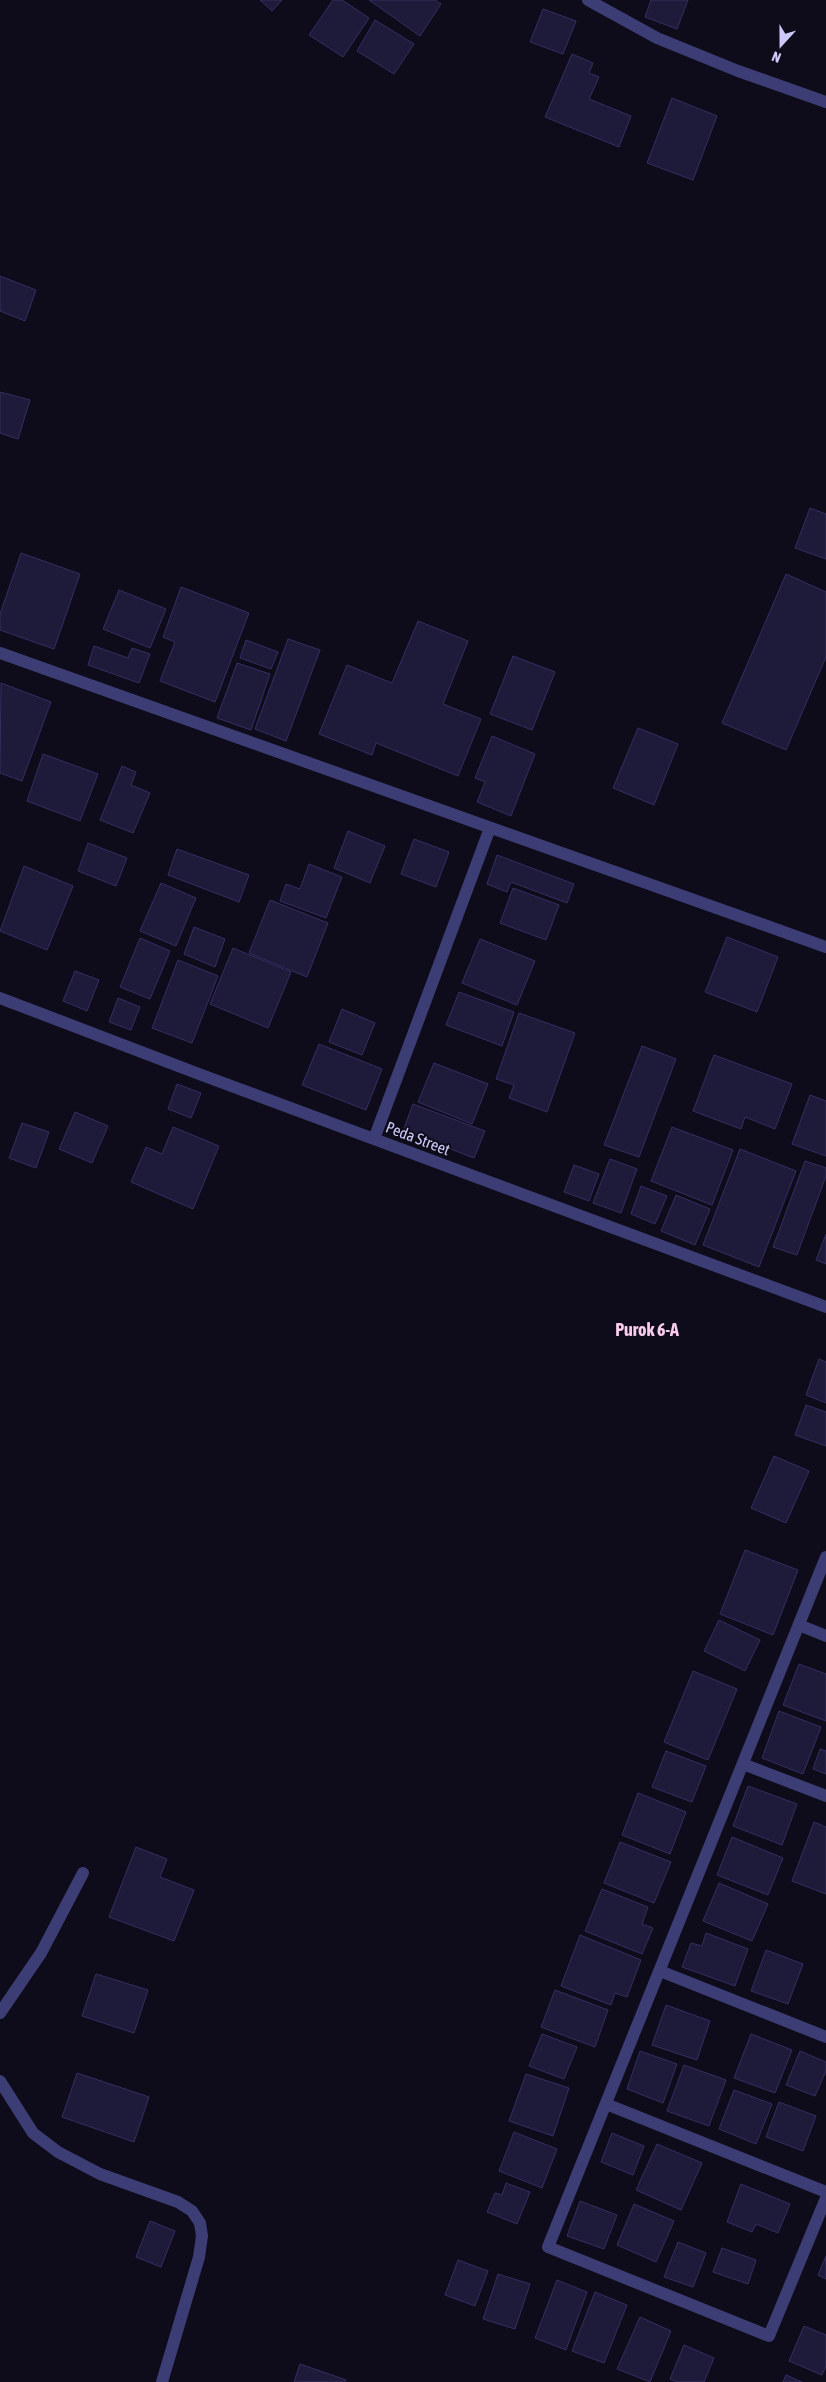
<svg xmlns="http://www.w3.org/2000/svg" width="826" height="2382" font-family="'Asap Condensed',sans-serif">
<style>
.building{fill:#1e1a39;stroke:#352e63}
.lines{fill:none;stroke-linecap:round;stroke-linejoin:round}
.street{stroke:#3c3d75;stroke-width:12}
.labels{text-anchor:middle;stroke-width:4;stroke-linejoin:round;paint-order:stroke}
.street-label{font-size:16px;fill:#cdcafa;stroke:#0e0c1a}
.neighbourhood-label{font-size:18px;font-weight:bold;fill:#facced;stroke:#0e0c1a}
</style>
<rect width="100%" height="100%" fill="#0e0c1a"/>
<!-- building -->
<path class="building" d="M 260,0 L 282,0 L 272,11 Z
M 333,0 L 342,0 L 369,18 L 343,57 L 309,35 Z
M 369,0 L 435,0 L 441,4 L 420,36 Z
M 651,0 L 688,0 L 677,29 L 645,17 Z
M 543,9 L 576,21 L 563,54 L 530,42 Z
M 375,20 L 414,44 L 394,74 L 357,51 Z
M 572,54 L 593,63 L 589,73 L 599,77 L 589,99 L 631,116 L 619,147 L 545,117 Z
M 672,98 L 717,116 L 693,180 L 647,163 Z
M 0,276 L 36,290 L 25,321 L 0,311 Z
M 0,392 L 30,400 L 18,439 L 0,433 Z
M 810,508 L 826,514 L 826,559 L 795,548 Z
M 21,553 L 80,574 L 54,649 L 0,630 L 0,614 Z
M 786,574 L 826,592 L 826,657 L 786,750 L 722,723 Z
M 181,587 L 249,613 L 215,702 L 160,681 L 175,642 L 163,637 Z
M 119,590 L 166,609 L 150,648 L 103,629 Z
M 418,621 L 468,641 L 443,704 L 481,719 L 458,776 L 376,743 L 372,755 L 319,734 L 347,665 L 392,683 Z
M 288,639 L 320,650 L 286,741 L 255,729 Z
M 246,640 L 278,652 L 271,669 L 240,658 Z
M 94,646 L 128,658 L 132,648 L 150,654 L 139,683 L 88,665 Z
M 513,656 L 555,672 L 532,730 L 490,714 Z
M 237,663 L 270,674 L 251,730 L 217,718 Z
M 1,683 L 51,702 L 22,781 L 0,773 Z
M 638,728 L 678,744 L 654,805 L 613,788 Z
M 492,736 L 535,754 L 511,816 L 477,802 L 485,782 L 475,778 Z
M 43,754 L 98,774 L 80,821 L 27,801 Z
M 122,766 L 136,772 L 131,785 L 150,793 L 133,833 L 100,820 Z
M 348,831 L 385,846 L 370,883 L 334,868 Z
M 414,839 L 449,852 L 436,887 L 401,874 Z
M 88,843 L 127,858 L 116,886 L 78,871 Z
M 177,849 L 249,875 L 239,902 L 168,875 Z
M 497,855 L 574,884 L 567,903 L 511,882 L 507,892 L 487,884 Z
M 309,864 L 342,877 L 326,918 L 280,901 L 286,884 L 300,889 Z
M 24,866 L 73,886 L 47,950 L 0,931 Z
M 161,883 L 196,898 L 176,946 L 140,931 Z
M 513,888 L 559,905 L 546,940 L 500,923 Z
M 270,900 L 328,923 L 307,977 L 249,953 Z
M 194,927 L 225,939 L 215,967 L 184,954 Z
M 727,937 L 778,957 L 757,1012 L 705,992 Z
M 140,938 L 170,951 L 150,999 L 120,987 Z
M 480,939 L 535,961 L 517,1005 L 462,983 Z
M 233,948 L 291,972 L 268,1028 L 210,1004 Z
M 178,960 L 218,976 L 192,1043 L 152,1028 Z
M 75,971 L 99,980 L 87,1011 L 63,1001 Z
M 459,992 L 514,1012 L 502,1046 L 446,1025 Z
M 118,998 L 140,1007 L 131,1030 L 109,1022 Z
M 342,1009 L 375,1023 L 362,1055 L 329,1042 Z
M 519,1013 L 575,1033 L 547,1112 L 509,1098 L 514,1085 L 496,1079 Z
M 319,1044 L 382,1069 L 366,1110 L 302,1085 Z
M 642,1046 L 676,1059 L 639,1157 L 604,1145 Z
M 714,1055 L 792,1084 L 775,1129 L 745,1117 L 741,1129 L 693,1111 Z
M 434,1063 L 488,1084 L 472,1124 L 418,1102 Z
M 177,1084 L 201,1093 L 191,1118 L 168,1109 Z
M 810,1095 L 826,1101 L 826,1156 L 792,1144 Z
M 413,1104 L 485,1131 L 474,1158 L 403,1131 Z
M 75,1112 L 108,1126 L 92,1163 L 59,1149 Z
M 22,1123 L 49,1132 L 36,1168 L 9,1158 Z
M 173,1127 L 219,1146 L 193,1209 L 131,1182 L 146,1147 L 162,1154 Z
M 672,1127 L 733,1150 L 712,1205 L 651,1181 Z
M 740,1149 L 796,1171 L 759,1267 L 703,1245 Z
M 610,1159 L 637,1169 L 621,1213 L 593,1203 Z
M 805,1161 L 826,1168 L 826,1176 L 797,1255 L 773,1247 Z
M 574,1165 L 599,1174 L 589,1201 L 564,1192 Z
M 641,1186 L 667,1196 L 655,1224 L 631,1214 Z
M 676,1195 L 710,1209 L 695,1245 L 661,1231 Z
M 826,1234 L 826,1264 L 816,1260 Z
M 819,1359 L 826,1362 L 826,1403 L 806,1395 Z
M 806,1405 L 826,1412 L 826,1446 L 795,1435 Z
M 774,1456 L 809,1471 L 786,1523 L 751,1508 Z
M 745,1550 L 798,1570 L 773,1635 L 720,1614 Z
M 719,1620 L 760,1640 L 745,1671 L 704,1651 Z
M 799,1664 L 826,1674 L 826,1721 L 783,1705 Z
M 693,1671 L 737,1689 L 708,1760 L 664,1742 Z
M 779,1711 L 821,1727 L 803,1774 L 762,1758 Z
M 820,1749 L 826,1751 L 826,1774 L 813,1769 Z
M 666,1751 L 706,1766 L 692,1802 L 652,1787 Z
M 748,1786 L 797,1804 L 782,1845 L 733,1826 Z
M 638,1793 L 686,1812 L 670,1854 L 622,1835 Z
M 814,1822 L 826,1827 L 826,1894 L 792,1881 Z
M 732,1837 L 783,1858 L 768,1895 L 717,1875 Z
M 620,1842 L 671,1862 L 654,1903 L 604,1883 Z
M 136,1847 L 167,1859 L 160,1877 L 194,1890 L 174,1941 L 109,1917 Z
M 719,1883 L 768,1904 L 752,1941 L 703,1921 Z
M 602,1889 L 648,1907 L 642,1924 L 653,1928 L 642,1954 L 585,1931 Z
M 706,1933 L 748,1949 L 735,1986 L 682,1967 L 691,1943 L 702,1946 Z
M 580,1935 L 641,1960 L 627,1997 L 615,1993 L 611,2005 L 561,1986 Z
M 766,1950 L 803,1964 L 788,2004 L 751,1991 Z
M 96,1974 L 148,1990 L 134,2033 L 82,2016 Z
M 555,1990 L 608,2010 L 595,2047 L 541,2027 Z
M 666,2005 L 710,2021 L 697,2060 L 652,2045 Z
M 542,2034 L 577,2047 L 564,2079 L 529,2066 Z
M 751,2034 L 792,2050 L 775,2093 L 734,2078 Z
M 640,2051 L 677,2064 L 663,2103 L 627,2089 Z
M 800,2051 L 826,2062 L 826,2071 L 815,2096 L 786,2085 Z
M 684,2065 L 726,2080 L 709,2126 L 667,2111 Z
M 77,2073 L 149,2097 L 134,2142 L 62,2117 Z
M 526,2074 L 569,2088 L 553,2136 L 509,2121 Z
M 734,2090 L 772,2104 L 756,2144 L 719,2129 Z
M 779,2102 L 816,2116 L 803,2151 L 766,2137 Z
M 514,2132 L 557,2149 L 542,2188 L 499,2171 Z
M 612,2133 L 644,2146 L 633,2175 L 601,2162 Z
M 657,2144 L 702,2163 L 681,2210 L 636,2190 Z
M 506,2183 L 530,2192 L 517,2224 L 487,2212 L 495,2193 L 502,2195 Z
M 741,2184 L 790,2204 L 778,2233 L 756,2224 L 752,2232 L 727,2222 Z
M 580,2201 L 617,2215 L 604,2249 L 567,2236 Z
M 634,2204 L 674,2221 L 656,2262 L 617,2245 Z
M 150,2221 L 175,2231 L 161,2267 L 136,2257 Z
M 678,2242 L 706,2253 L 693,2287 L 664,2277 Z
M 722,2248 L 756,2260 L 748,2284 L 713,2272 Z
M 826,2256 L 826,2279 L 818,2275 Z
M 458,2260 L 488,2271 L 475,2306 L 445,2295 Z
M 498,2274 L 530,2284 L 515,2329 L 483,2319 Z
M 557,2280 L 587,2292 L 566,2350 L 535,2338 Z
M 595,2292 L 627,2305 L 604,2363 L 572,2351 Z
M 640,2317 L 671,2331 L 650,2382 L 617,2369 Z
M 804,2326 L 826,2335 L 826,2366 L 822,2375 L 789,2361 Z
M 684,2345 L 714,2358 L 704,2382 L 677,2382 L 670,2379 Z
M 300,2364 L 346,2380 L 345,2382 L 294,2382 Z
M 786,2375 L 802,2382 L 783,2382 Z"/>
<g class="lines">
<!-- street -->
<path class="street" d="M 588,0 L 657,38 L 738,71 L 826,102
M 0,653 L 826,947
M 0,998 L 199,1074 L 826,1307
M 374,1139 L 490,828
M 826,1557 L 548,2247 L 769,2336 L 826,2198
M 799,1625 L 826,1636
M 743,1764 L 826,1796
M 660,1971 L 826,2037
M 0,2013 L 41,1953 L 83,1873
M 0,2081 L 33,2133 L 58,2152 L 100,2174 L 178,2202 L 192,2211 L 200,2223 L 202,2236 L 199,2257 L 162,2382
M 606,2104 L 826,2192"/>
</g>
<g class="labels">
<!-- street labels -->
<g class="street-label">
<text transform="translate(418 1138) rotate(21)" y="6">Peda Street</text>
</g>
<!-- neighbourhood labels -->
<g class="neighbourhood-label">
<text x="647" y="1336">Purok 6-A</text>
</g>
</g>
<!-- north arrow -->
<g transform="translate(781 45) rotate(201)" stroke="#0e0c1a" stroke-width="4" paint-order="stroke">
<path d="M0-4L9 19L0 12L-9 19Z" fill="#cdcafa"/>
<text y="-8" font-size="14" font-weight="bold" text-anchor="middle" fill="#cdcafa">N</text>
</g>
</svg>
